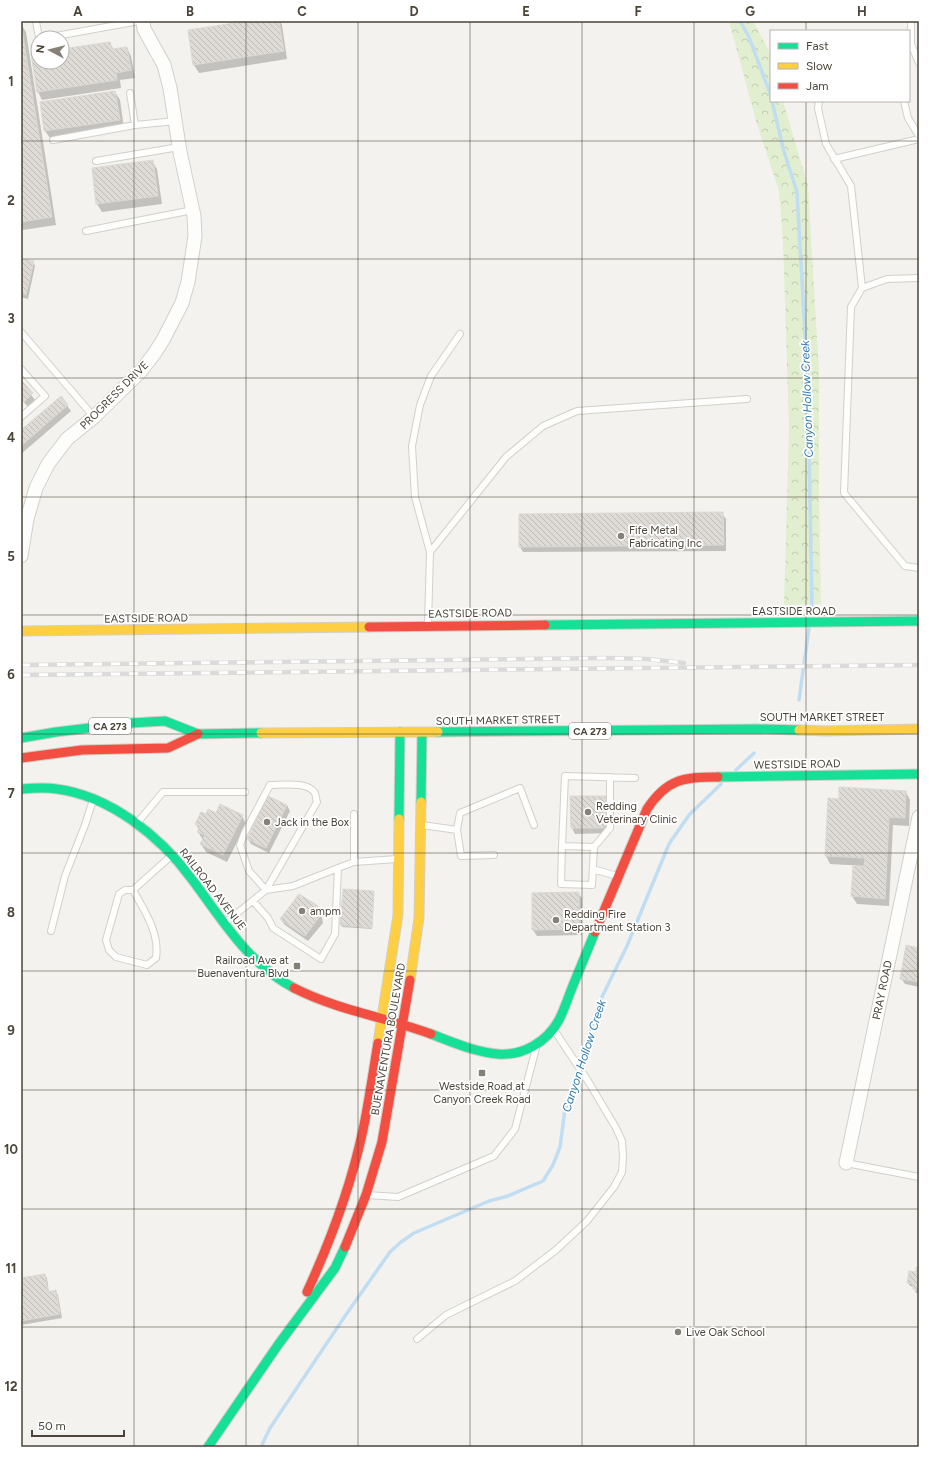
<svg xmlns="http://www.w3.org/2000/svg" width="940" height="1468" font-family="Figtree,sans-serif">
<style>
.forest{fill:url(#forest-crowns)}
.shadow{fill:#0003}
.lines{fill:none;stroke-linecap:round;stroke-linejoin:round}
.stream{stroke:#c0ddf1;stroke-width:3.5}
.building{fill:url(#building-back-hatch);stroke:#dcd9d4}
.lane-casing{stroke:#d2d0cb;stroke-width:8}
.street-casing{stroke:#d2d0cb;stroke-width:15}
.fast-casing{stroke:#d3cfc5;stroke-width:11}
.slow-casing{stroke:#d3cfc5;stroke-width:11}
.jam-casing{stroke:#d3cfc5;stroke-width:11}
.lane{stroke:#fdfdfc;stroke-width:6}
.street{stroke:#fdfdfc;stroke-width:13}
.fast{stroke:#16e098;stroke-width:9}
.slow{stroke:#ffcf43;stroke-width:9}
.jam{stroke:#f24e42;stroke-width:9}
.rail-casing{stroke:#dbdbda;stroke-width:4.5}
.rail{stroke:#fff;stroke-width:3;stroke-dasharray:9;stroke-linecap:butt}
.grid{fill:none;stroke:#4b4439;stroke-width:1;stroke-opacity:0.55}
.poi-dot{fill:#868178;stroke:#fff;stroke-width:1.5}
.labels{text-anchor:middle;stroke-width:3.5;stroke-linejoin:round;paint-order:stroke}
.shield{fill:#fff;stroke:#817c74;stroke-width:1}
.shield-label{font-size:10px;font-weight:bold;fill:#4b4439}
.street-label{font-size:11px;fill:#4b4439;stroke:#fff}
.poi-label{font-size:11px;fill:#4b4439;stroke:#fff;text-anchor:start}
.water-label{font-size:12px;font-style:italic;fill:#2e7ab2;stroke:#fff}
.neatline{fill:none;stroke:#4b4439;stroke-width:1.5}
.grid-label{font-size:13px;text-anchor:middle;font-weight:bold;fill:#4b4439}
</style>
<defs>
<pattern id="forest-crowns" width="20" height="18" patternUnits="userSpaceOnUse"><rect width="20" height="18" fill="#e1eecf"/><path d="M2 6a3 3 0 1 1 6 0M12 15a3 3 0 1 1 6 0" fill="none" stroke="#c3cdb2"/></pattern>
<pattern id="building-back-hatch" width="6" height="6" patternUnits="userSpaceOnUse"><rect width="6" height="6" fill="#dedbd6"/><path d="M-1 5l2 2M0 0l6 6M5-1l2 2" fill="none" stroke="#c0bdb8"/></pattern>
</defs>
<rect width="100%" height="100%" fill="#f4f2ee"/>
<!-- forest -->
<path class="forest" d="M 729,21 L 753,21 L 769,51 L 771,58 L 771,101 L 783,101 L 808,186 L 819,372 L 819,491 L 821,604 L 784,605 L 789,430 L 783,241 L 779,191 L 756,121 Z"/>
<!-- shadow -->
<path class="shadow" d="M 254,21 L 280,21 L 282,25 L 287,59 L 199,73 L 194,65 Z
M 21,24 L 26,32 L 56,225 L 23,230 L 21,226 Z
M 110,43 L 114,50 L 127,48 L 131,56 L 135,78 L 120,80 L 121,88 L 42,100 L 38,92 L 32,55 L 38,54 L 38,62 L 62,62 L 62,50 Z
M 115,92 L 120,100 L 124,128 L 50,138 L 45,131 Z
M 152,161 L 157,169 L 162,204 L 102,212 L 97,204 Z
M 33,262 L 35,266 L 28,299 L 21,297 L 21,270 Z
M 21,382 L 35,400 L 28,407 L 21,399 Z
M 61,397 L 71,411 L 21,454 L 21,431 Z
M 722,513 L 726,519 L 726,551 L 523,552 L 520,547 Z
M 906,792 L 910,800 L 909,826 L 893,825 L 889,906 L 857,904 L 852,896 L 854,867 L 865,868 L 865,866 L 830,864 L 826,856 L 840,800 Z
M 571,797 L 606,797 L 609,803 L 609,833 L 575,834 L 572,828 Z
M 287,805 L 290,811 L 269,853 L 251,844 L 248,839 Z
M 216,814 L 242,816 L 246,824 L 227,862 L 206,852 L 201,844 L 203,840 L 198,832 L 199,830 L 196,824 L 206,816 Z
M 344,890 L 374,892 L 372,929 L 342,927 Z
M 578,893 L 582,898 L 582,935 L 537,936 L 533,930 L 533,894 Z
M 317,907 L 321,913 L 323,923 L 308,941 L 285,925 L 281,920 Z
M 919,949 L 919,987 L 905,984 L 901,978 Z
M 919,1269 L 919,1293 L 916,1293 L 914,1287 L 910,1286 L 908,1283 Z
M 45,1275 L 47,1278 L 49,1293 L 56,1292 L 58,1295 L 62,1318 L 21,1325 L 21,1307 L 25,1307 L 23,1292 L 21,1293 L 21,1279 Z"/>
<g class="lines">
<!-- stream -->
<path class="stream" d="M 740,21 L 749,37 L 771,96
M 772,101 L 783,148 L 797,192 L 808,387 L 812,611 L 811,618
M 799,700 L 809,628
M 736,770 L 754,753
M 261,1447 L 270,1428 L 345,1316 L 390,1252 L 401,1242 L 414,1233 L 489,1201 L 508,1196 L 543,1181 L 553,1165 L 560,1147 L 565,1109 L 581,1071 L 587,1041 L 599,1003 L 627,946 L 669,844 L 689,815 L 721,784"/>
</g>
<!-- building -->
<path class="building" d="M 248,21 L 279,21 L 284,51 L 193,65 L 188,30 Z
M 21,23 L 52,217 L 21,222 Z
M 110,42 L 112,49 L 127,47 L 131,70 L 116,73 L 117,80 L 37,92 L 31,54 L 38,53 L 38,62 L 62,62 L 62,49 Z
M 115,91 L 120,120 L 44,131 L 40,102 Z
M 153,160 L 158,196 L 96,204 L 92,168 Z
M 22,259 L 34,261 L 26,295 L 21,294 L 21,265 Z
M 21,380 L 33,393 L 24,402 L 21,398 Z
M 61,396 L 68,405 L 21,446 L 21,430 Z
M 723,512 L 724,545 L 519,547 L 519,514 Z
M 839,787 L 906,791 L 905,818 L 889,817 L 885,899 L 851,896 L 853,866 L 864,867 L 865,858 L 825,856 L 828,798 L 839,799 Z
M 268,796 L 287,805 L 266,848 L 247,839 Z
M 570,796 L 606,796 L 606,828 L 571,828 Z
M 220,804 L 243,815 L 223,855 L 200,844 L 205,835 L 197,832 L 200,826 L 195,824 L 201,812 L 206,814 L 208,809 L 216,813 Z
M 343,889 L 374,891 L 372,928 L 340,925 Z
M 579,892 L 579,929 L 532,930 L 532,893 Z
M 299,894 L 318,906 L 320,916 L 305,936 L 280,919 Z
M 906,945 L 919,948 L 919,982 L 900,979 Z
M 916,1267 L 919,1268 L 919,1290 L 913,1289 L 913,1284 L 907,1283 L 909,1271 L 916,1272 Z
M 45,1274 L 48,1292 L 56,1290 L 60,1314 L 21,1321 L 21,1306 L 24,1306 L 21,1289 L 21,1278 Z"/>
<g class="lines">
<!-- lane casing -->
<g class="lane-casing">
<path id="lane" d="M 36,21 L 39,38
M 911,21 L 911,44 L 919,63
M 45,38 L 139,21
M 130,93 L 135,125 L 176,121
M 819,101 L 818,108 L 826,144 L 851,186 L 862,288
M 904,101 L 908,118 L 919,136
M 53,140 L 135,125
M 834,159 L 919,139
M 96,161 L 179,147
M 86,231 L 193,210
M 919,278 L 887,279 L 862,288 L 851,307 L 844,493 L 905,566 L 919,568
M 21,332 L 94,417
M 21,369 L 45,396 L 21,417
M 430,552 L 506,457 L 543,426 L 577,411 L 747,399
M 428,624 L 430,552 L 415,497 L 412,446 L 420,405 L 431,376 L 460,334
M 138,822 L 163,792 L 245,792
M 422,825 L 457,830 L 460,813 L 520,788 L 534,825
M 457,830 L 461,856 L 494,855
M 562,846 L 565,776 L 635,778
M 562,846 L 594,847 L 592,885 L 561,884 Z
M 594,847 L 610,828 L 610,777
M 354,862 L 354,814
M 338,868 L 354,862 L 397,859
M 593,869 L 617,876
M 133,890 C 144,910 160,933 156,958 L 147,965 L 116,957 L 109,950 L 106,940 L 119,894 L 125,890 L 133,890 L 171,856
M 226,922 L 266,890 L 317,802 C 316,800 316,795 315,793 C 308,781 282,785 270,785 L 244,834 L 240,845 L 249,871 L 266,890 L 293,886 L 338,868 L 335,934 L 321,959 L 273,928 L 268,918 L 253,901
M 51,931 L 65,876 L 85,825 L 93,800
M 846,1163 L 919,1177
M 367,1195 L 398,1197 L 494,1156 L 515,1129 L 536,1048
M 417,1339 L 446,1315 L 515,1281 L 556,1250 L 587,1221 L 614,1187 L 622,1172 L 623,1157 L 622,1141 L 616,1128 L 588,1081 L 554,1030"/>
</g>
<!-- street casing -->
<g class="street-casing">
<path id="street" d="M 21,556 L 27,519 L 36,488 L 48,464 L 67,439 L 94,417 L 141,371 L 154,354 L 163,340 L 182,303 L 188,282 L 195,236 L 194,216 L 180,152 L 170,88 L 164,65 L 144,29 L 143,21
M 846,1163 L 919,817"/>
</g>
<!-- fast casing -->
<g class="fast-casing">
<path id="fast" d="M 545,625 L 919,621
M 438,732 L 757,729 L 799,730
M 21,738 L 56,732 L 131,723 L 165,721 L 198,734 L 261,733
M 718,777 L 919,774
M 21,789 C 33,788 45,787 57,789 C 110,796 160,836 191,878 C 222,919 247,963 294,988
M 421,802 L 422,733
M 399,819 L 400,732
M 431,1034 C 452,1042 475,1052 498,1054 C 523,1056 547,1042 559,1020 C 565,1008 569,995 574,983 C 581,966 588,949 595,932
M 208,1447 L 278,1345 L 335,1268 L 345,1247"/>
</g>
<!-- slow casing -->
<g class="slow-casing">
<path id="slow" d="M 21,631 L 369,627
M 799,730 L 825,731 L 919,729
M 261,733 L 438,732
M 410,980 L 419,918 L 421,802
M 378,1043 L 398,915 L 399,819"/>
</g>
<!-- jam casing -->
<g class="jam-casing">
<path id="jam" d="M 369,627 L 545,625
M 21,758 L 82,750 L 168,748 L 198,734
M 595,932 L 647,809 C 667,779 683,777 718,777
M 294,988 C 337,1010 385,1017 431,1034
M 345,1247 L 366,1195 L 382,1142 L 410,980
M 307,1292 C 331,1240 351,1186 363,1130 C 369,1102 373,1072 378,1043"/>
</g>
<!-- lane -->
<use href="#lane" class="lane"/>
<!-- street -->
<use href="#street" class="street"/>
<!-- fast -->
<use href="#fast" class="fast"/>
<!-- slow -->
<use href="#slow" class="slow"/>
<!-- jam -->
<use href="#jam" class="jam"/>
<!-- rail casing -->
<g class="rail-casing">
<path id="rail" d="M 21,665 L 607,658 L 647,659 L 684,663
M 21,675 L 919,665"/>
</g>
<!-- rail -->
<use href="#rail" class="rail"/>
</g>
<!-- grid -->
<path class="grid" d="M 134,21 L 134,1447M 246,21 L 246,1447M 358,21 L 358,1447M 470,21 L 470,1447M 582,21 L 582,1447M 694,21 L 694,1447M 806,21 L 806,31M 806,101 L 806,1447M 21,141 L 919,141M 21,259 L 919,259M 21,378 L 919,378M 21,497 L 919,497M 21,615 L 919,615M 21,734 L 919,734M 21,853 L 919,853M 21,971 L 919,971M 21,1090 L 919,1090M 21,1209 L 919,1209M 21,1327 L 919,1327"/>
<!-- markers -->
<g class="poi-dot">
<circle cx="621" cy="536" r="4"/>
<circle cx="588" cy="812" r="4"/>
<circle cx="267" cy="822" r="4"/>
<circle cx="302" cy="911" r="4"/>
<circle cx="556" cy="920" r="4"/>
<rect x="293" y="962" width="8" height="8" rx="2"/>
<rect x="478" y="1069" width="8" height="8" rx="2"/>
<circle cx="678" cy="1332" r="4"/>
</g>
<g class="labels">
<!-- shield labels -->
<g class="shield">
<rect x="89" y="718" width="42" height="16" rx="3"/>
<rect x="569" y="723" width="42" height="16" rx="3"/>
</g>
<g class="shield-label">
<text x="110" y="730">CA 273</text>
<text x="590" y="735">CA 273</text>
</g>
<!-- street labels -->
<g class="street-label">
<text transform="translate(114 395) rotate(-45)" y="4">PROGRESS DRIVE</text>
<text x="794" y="615">EASTSIDE ROAD</text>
<text transform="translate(470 613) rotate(-1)" y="4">EASTSIDE ROAD</text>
<text transform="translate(146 618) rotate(-1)" y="4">EASTSIDE ROAD</text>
<text x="822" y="721">SOUTH MARKET STREET</text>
<text transform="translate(498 720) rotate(-1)" y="4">SOUTH MARKET STREET</text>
<text transform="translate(797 764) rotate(-1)" y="4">WESTSIDE ROAD</text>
<text transform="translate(213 889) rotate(52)" y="4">RAILROAD AVENUE</text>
<text transform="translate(882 990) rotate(-78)" y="4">PRAY ROAD</text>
<text transform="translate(388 1039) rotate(-80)" y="4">BUENAVENTURA BOULEVARD</text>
</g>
<!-- poi labels -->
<g class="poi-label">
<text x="629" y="534">Fife Metal<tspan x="629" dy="13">Fabricating Inc</tspan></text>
<text x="596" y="810">Redding<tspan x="596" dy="13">Veterinary Clinic</tspan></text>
<text x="275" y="826">Jack in the Box</text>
<text x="310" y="915">ampm</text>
<text x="564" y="918">Redding Fire<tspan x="564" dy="13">Department Station 3</tspan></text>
<text x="289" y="964" text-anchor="end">Railroad Ave at<tspan x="289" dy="13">Buenaventura Blvd</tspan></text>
<text x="482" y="1090" text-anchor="middle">Westside Road at<tspan x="482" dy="13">Canyon Creek Road</tspan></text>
<text x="686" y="1336">Live Oak School</text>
</g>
<!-- water labels -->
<g class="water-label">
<text transform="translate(807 399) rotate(-92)" y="4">Canyon Hollow Creek</text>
<text transform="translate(584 1056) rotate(-72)" y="4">Canyon Hollow Creek</text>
</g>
</g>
<!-- border -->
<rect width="940" height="1468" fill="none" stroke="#ffffff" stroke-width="44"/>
<!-- legend -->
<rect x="770" y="30" width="140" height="72" fill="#ffffff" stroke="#b7b4b0"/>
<rect x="778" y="43" width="20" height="6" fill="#16e098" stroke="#b7b4b0"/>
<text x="806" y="50" font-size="12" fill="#4b4439">Fast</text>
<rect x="778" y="63" width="20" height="6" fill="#ffcf43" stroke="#b7b4b0"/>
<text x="806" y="70" font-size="12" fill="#4b4439">Slow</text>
<rect x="778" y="83" width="20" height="6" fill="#f24e42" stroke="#b7b4b0"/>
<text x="806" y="90" font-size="12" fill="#4b4439">Jam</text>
<!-- north arrow -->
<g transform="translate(50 50) rotate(277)"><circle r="19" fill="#ffffff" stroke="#b7b4b0"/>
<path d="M0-3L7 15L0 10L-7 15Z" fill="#868178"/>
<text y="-6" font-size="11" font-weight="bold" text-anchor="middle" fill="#4b4439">N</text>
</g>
<!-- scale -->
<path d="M32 1430v6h92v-6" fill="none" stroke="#4b4439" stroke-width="2"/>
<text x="38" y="1430" font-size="12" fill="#4b4439" stroke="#ffffff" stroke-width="3" paint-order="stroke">50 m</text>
<rect x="22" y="22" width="896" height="1424" class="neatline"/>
<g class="grid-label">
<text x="78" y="16">A</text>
<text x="190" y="16">B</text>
<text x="302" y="16">C</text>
<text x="414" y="16">D</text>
<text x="526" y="16">E</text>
<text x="638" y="16">F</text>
<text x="750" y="16">G</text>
<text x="862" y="16">H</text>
<text x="11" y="86">1</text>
<text x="11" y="205">2</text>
<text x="11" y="323">3</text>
<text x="11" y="442">4</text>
<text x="11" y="561">5</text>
<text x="11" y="679">6</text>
<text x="11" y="798">7</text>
<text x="11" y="917">8</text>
<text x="11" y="1035">9</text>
<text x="11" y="1154">10</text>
<text x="11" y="1273">11</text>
<text x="11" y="1391">12</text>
</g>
</svg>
